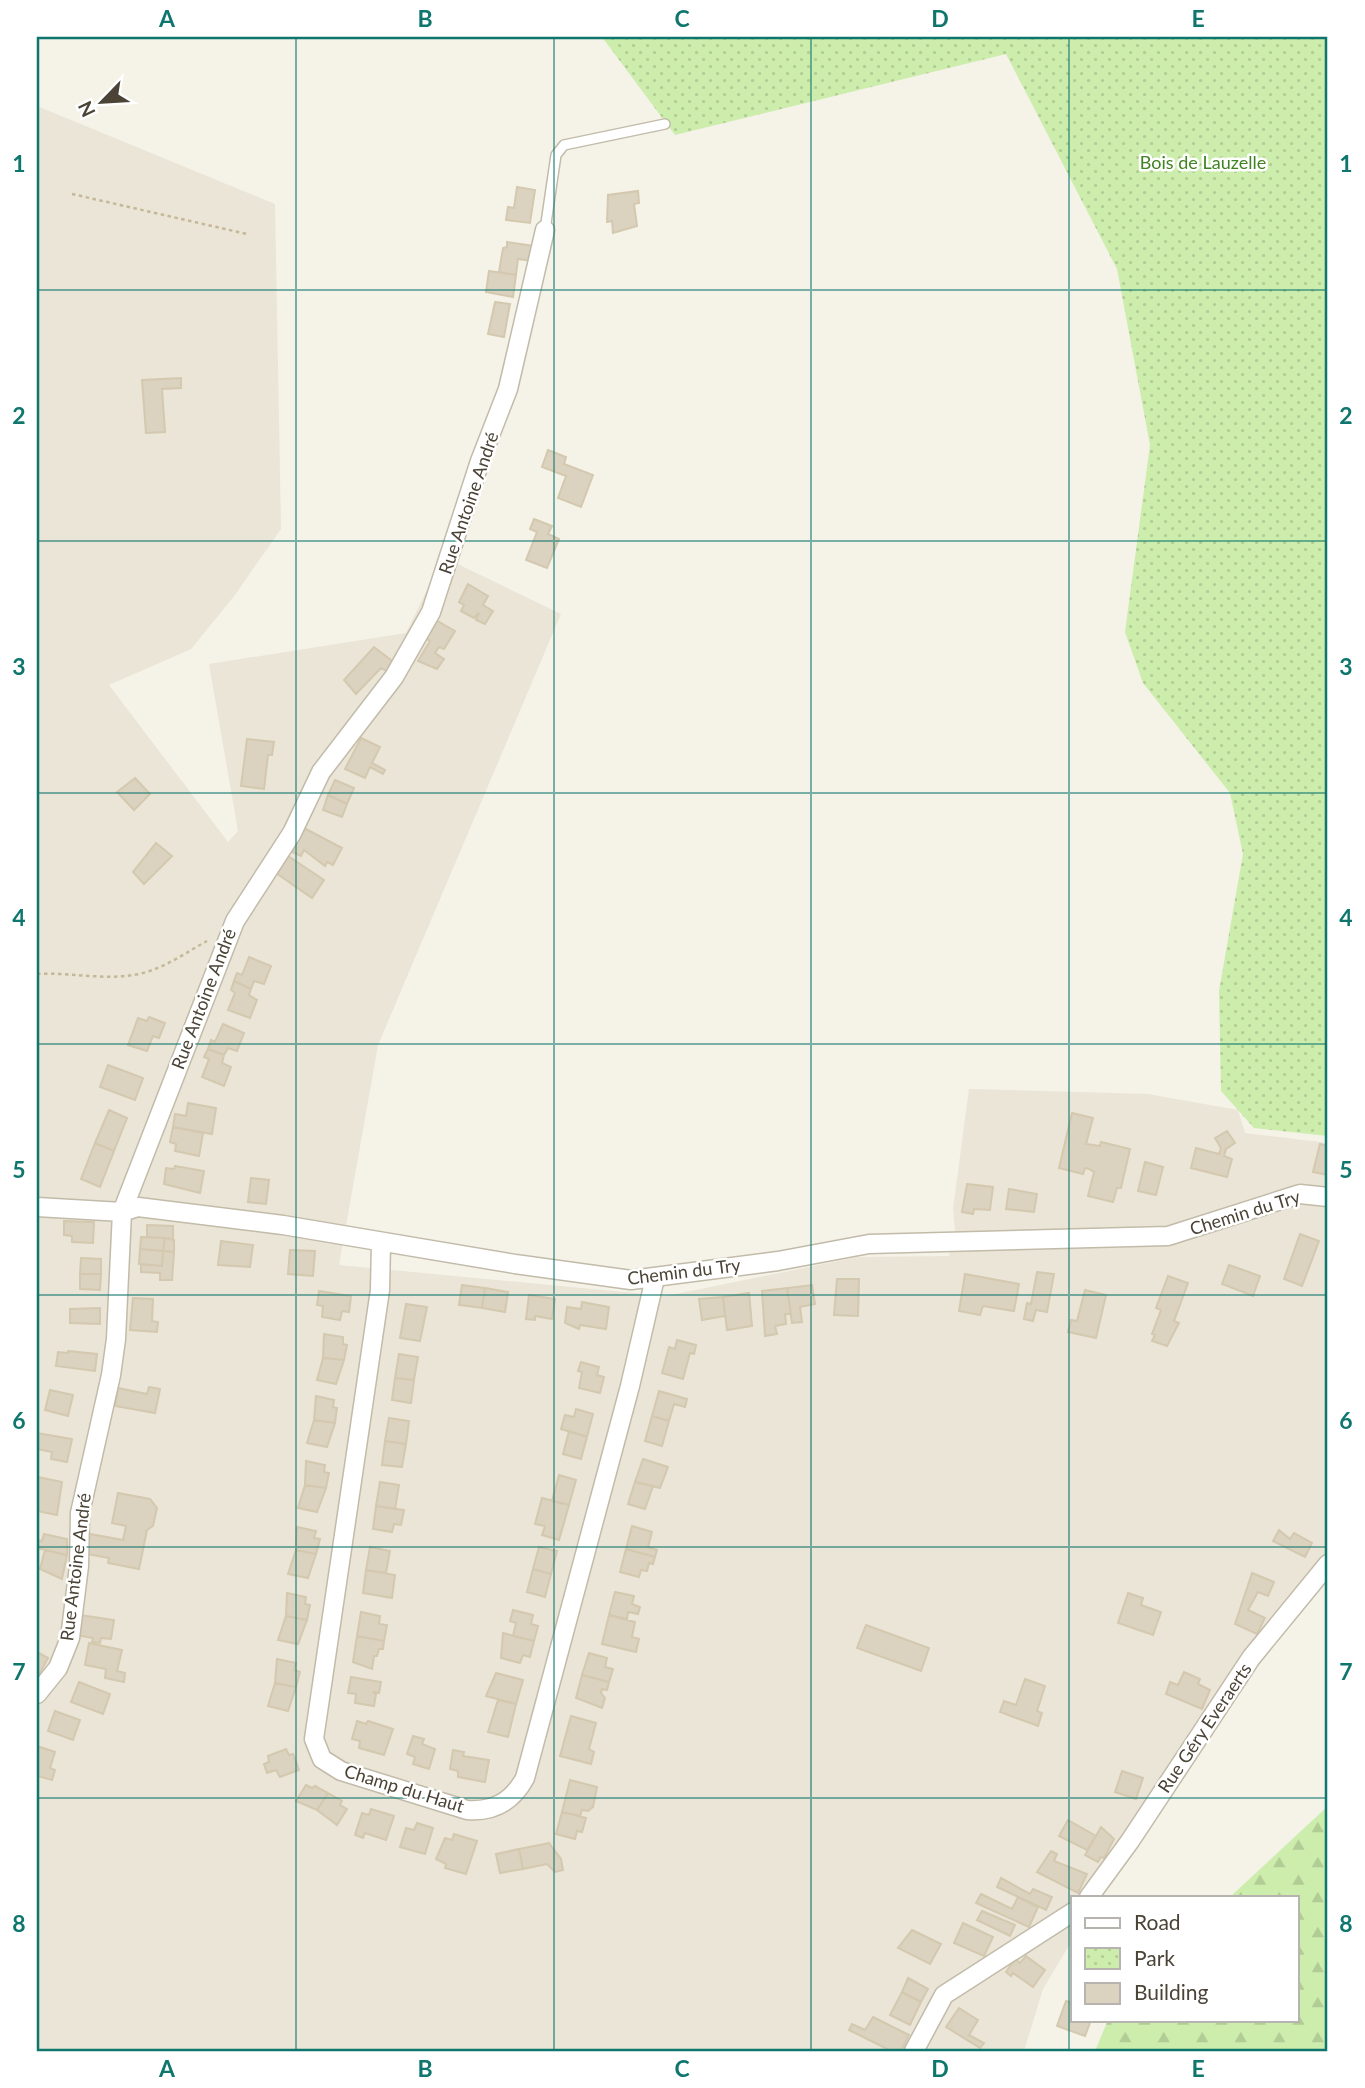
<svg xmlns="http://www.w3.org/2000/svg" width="1365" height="2088" font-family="Lato,sans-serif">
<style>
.residential{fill:#eae5d6}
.forest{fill:url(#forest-firs)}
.park{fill:url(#park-dots)}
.building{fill:#dbd2bf;stroke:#d4c8af;stroke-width:2}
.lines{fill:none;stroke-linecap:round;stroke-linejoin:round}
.service-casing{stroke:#c2bba9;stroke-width:12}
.minor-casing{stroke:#c2bba9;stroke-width:21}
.path{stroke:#c5b899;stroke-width:2.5;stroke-dasharray:3.5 3.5;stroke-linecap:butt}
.service{stroke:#fff;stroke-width:9}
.minor{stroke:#fff;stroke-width:18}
.grid{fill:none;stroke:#0f766e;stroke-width:2;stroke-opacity:0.55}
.labels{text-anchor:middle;stroke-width:5;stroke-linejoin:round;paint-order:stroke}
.park-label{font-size:18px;fill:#418222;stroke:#fff}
.street-label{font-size:18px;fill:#4a4336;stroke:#fff}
.neatline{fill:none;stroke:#0f766e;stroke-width:2.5}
.grid-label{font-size:23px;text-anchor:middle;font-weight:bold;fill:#0f766e}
</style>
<defs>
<pattern id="forest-firs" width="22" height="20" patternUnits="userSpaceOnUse" patternTransform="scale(1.75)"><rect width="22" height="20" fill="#cdedad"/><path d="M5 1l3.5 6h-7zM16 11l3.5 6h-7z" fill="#b2cc95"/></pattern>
<pattern id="park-dots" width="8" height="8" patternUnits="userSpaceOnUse" patternTransform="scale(1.75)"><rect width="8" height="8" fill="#cdedad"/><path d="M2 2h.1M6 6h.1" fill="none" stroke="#b2cc95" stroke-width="1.8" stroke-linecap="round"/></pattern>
</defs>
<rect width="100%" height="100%" fill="#f5f2e8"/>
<!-- residential -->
<path class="residential" d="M 37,106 L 275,204 L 281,529 L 235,595 L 191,649 L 109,685 L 228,842 L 238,831 L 209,664 L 406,633 L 443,557 L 561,614 L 378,1045 L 339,1265 L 666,1296 L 858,1257 L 949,1256 L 955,1230 L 953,1209 L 969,1089 L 1148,1094 L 1238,1110 L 1245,1133 L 1328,1143 L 1328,1559 L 1236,1663 L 1097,1897 L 1073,1897 L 1073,1939 L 1043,1989 L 1024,2051 L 37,2051 Z"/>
<!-- forest -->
<path class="forest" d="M 1328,1806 L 1328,2051 L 1095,2051 L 1108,2020 L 1297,2020 L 1297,1897 L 1230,1897 Z"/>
<!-- park -->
<path class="park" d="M 602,37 L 1328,37 L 1328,1136 L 1254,1128 L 1221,1091 L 1219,991 L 1243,854 L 1230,793 L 1143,683 L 1125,632 L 1150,445 L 1117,269 L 1006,54 L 675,135 Z"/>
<!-- building -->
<path class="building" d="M 517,187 L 535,190 L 530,223 L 506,220 L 508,207 L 514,208 Z
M 638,191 L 639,203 L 634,204 L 637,226 L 613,233 L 612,221 L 607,222 L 608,195 Z
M 507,242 L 535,246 L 532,261 L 518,259 L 516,275 L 499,272 L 503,248 L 507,247 Z
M 489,271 L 516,275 L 513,297 L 486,292 Z
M 495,302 L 510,304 L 504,337 L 488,334 Z
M 181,378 L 181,388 L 162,389 L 165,432 L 146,433 L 142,380 Z
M 548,450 L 566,457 L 564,464 L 593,475 L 581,507 L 558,498 L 566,476 L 542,467 Z
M 534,519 L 552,526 L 548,534 L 559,539 L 547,568 L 526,560 L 537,532 L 530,529 Z
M 468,584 L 488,596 L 483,605 L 493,611 L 485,624 L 476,620 L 479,613 L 474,618 L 461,611 L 464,605 L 459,602 Z
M 434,619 L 455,631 L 444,649 L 439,647 L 435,653 L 444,659 L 437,669 L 418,661 L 430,641 L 423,637 Z
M 374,647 L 396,664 L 390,673 L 381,668 L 356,694 L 344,680 Z
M 361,738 L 380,747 L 372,763 L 385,770 L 383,774 L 370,767 L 365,778 L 345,769 Z
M 247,739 L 274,742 L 272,755 L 268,755 L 264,789 L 241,786 Z
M 135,778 L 150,794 L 134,810 L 117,792 Z
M 335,780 L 354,788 L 347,804 L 328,795 Z
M 328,795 L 347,804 L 342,817 L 323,810 Z
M 304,828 L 342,848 L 333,865 L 327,862 L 325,866 L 304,850 L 301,856 L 292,852 Z
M 156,843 L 172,856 L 144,884 L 133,872 Z
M 288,856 L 324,880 L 312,898 L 276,873 Z
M 249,957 L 271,966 L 264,984 L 254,981 L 251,989 L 234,981 L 237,973 L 242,975 Z
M 234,981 L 251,989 L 249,995 L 257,1000 L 250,1018 L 228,1010 L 235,993 L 231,990 Z
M 149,1017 L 165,1023 L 159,1038 L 153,1036 L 147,1051 L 128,1045 L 138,1018 L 147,1021 Z
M 223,1024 L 244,1033 L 237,1051 L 228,1048 L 224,1055 L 208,1049 L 211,1040 L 215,1042 Z
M 208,1049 L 224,1055 L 222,1063 L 231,1067 L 224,1086 L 202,1077 L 209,1059 L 204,1057 Z
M 108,1065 L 143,1078 L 135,1100 L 100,1087 Z
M 188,1103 L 216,1108 L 212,1134 L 173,1127 L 175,1114 L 186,1116 Z
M 109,1110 L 127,1118 L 114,1151 L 95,1143 Z
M 1072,1113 L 1093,1118 L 1086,1144 L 1100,1146 L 1101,1142 L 1130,1149 L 1121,1188 L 1117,1188 L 1113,1202 L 1088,1196 L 1094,1172 L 1089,1169 L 1085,1168 L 1083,1174 L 1059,1168 Z
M 173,1127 L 203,1133 L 199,1156 L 175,1151 L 176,1144 L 170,1142 Z
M 1227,1131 L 1235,1143 L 1226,1149 L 1224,1156 L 1232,1159 L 1227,1177 L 1191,1168 L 1196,1148 L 1219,1154 L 1221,1148 L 1215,1138 Z
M 95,1143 L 114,1151 L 100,1187 L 81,1179 Z
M 1320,1144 L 1328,1146 L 1328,1175 L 1313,1172 Z
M 1145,1162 L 1163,1167 L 1156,1195 L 1138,1191 Z
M 175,1166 L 204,1171 L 200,1193 L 164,1184 L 166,1168 L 174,1169 Z
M 251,1178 L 269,1180 L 266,1204 L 248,1202 Z
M 967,1184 L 993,1187 L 990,1210 L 974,1209 L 973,1214 L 962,1212 Z
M 1009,1189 L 1037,1194 L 1034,1212 L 1006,1209 Z
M 64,1221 L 94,1222 L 93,1243 L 72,1242 L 72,1236 L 64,1235 Z
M 147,1225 L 173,1226 L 173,1239 L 147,1237 Z
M 1300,1234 L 1319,1241 L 1302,1286 L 1284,1279 Z
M 141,1237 L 165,1238 L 163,1251 L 140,1249 Z
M 165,1238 L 174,1240 L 174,1252 L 163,1251 Z
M 221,1241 L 253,1245 L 250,1267 L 218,1265 Z
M 140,1249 L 163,1251 L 162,1266 L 139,1264 Z
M 290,1250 L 315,1251 L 313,1276 L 288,1274 Z
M 163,1251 L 174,1252 L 172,1280 L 160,1280 L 160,1273 L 141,1272 L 141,1264 L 162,1266 Z
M 81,1258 L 101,1259 L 101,1274 L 80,1274 Z
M 1229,1265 L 1260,1276 L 1253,1296 L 1222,1284 Z
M 1037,1272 L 1054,1274 L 1047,1312 L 1036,1310 L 1033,1321 L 1024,1319 L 1027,1303 L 1031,1304 Z
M 80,1274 L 101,1274 L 100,1290 L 80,1289 Z
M 965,1274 L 1019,1284 L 1014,1311 L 983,1306 L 980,1315 L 959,1311 Z
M 1168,1276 L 1188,1283 L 1174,1321 L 1179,1323 L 1167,1346 L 1152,1341 L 1155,1335 L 1152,1334 L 1161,1310 L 1156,1308 Z
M 837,1279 L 859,1279 L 858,1316 L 834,1315 Z
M 462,1285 L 485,1288 L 482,1308 L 459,1305 Z
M 812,1285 L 815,1304 L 800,1307 L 802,1322 L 792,1323 L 787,1288 Z
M 485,1288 L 508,1292 L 505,1312 L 482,1308 Z
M 787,1288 L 791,1314 L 785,1314 L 786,1324 L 775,1326 L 777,1334 L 765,1336 L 762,1291 Z
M 1085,1290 L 1106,1295 L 1096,1338 L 1068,1332 L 1071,1320 L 1077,1321 Z
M 319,1291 L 351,1296 L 349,1312 L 342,1311 L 340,1320 L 322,1317 L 323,1306 L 317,1305 Z
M 749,1293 L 752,1326 L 727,1330 L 723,1297 Z
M 529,1295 L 555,1299 L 552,1319 L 535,1316 L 535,1320 L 526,1319 Z
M 723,1297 L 725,1316 L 702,1320 L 699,1299 Z
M 133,1298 L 153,1299 L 152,1321 L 158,1322 L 157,1332 L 130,1330 Z
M 582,1302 L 609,1307 L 606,1329 L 580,1325 L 579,1329 L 565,1323 L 567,1307 L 581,1309 Z
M 406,1304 L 427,1307 L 420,1341 L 400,1338 Z
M 100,1308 L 100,1324 L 70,1323 L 70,1309 Z
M 324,1334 L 343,1337 L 343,1344 L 347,1345 L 344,1360 L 323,1358 Z
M 677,1340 L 696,1345 L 694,1354 L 690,1353 L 683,1379 L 662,1373 L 669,1347 L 675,1349 Z
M 68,1351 L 97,1354 L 95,1371 L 56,1366 L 58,1352 L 68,1353 Z
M 399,1354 L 418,1357 L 414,1380 L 395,1378 Z
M 323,1358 L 344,1360 L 336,1384 L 317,1380 Z
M 581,1362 L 599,1367 L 597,1375 L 604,1377 L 600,1393 L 579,1388 L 582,1372 L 578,1371 Z
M 395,1378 L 414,1380 L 411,1403 L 392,1400 Z
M 149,1387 L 160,1389 L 155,1413 L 115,1406 L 118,1388 L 147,1394 Z
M 50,1390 L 73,1395 L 68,1416 L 45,1410 Z
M 659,1391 L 687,1399 L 685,1407 L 674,1404 L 669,1421 L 652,1416 Z
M 316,1396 L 334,1400 L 333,1407 L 337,1408 L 335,1423 L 314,1420 Z
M 576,1409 L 593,1414 L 587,1437 L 561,1429 L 565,1415 L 574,1417 Z
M 652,1416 L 669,1421 L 662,1446 L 645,1441 Z
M 389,1418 L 409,1421 L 406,1444 L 385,1441 Z
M 314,1420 L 335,1423 L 327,1447 L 307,1443 Z
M 569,1431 L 587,1437 L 581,1459 L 563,1454 Z
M 37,1433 L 72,1439 L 67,1462 L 51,1459 L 52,1452 L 37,1449 Z
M 385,1441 L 406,1444 L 402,1467 L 382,1465 Z
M 643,1459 L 668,1467 L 660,1488 L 635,1482 Z
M 306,1461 L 325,1465 L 324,1472 L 329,1473 L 326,1488 L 305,1485 Z
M 559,1475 L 576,1480 L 569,1505 L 552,1501 Z
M 38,1477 L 62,1482 L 57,1515 L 37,1511 Z
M 380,1482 L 399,1485 L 395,1509 L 376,1506 Z
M 635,1482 L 653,1486 L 645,1509 L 628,1504 Z
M 305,1485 L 326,1488 L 317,1512 L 298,1508 Z
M 118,1493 L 150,1499 L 157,1508 L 153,1526 L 147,1530 L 139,1569 L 108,1563 L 109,1558 L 87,1554 L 90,1534 L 123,1540 L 126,1526 L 112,1523 Z
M 542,1498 L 569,1505 L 559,1540 L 542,1535 L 545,1526 L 535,1524 Z
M 376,1506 L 404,1510 L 401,1525 L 394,1524 L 392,1532 L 373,1529 Z
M 632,1526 L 652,1532 L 648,1547 L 657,1550 L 655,1557 L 626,1549 Z
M 297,1527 L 316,1531 L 314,1538 L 320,1539 L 316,1554 L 296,1550 Z
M 1279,1530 L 1290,1539 L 1294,1533 L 1312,1543 L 1305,1557 L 1273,1541 Z
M 44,1534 L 67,1539 L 67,1555 L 37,1548 L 37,1540 L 42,1541 Z
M 370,1547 L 390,1551 L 386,1573 L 366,1570 Z
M 539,1547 L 557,1551 L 551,1574 L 533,1569 Z
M 626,1549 L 655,1557 L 653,1564 L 649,1563 L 647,1571 L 641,1570 L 639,1577 L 620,1572 Z
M 45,1550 L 67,1555 L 62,1579 L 40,1569 Z
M 296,1550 L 316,1554 L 308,1578 L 288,1574 Z
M 533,1569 L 551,1574 L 545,1597 L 527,1592 Z
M 366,1570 L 395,1575 L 392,1598 L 363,1593 Z
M 1252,1573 L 1274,1582 L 1268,1596 L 1258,1592 L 1248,1610 L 1265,1618 L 1257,1634 L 1235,1624 Z
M 615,1592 L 634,1596 L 632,1604 L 640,1607 L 638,1614 L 628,1612 L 627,1619 L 609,1615 Z
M 287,1593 L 306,1597 L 305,1604 L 310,1605 L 307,1620 L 286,1616 Z
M 1128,1593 L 1143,1598 L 1141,1605 L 1161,1612 L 1153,1635 L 1118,1623 Z
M 513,1610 L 533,1615 L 531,1624 L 538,1626 L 534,1641 L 513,1636 L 516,1623 L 510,1621 Z
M 361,1612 L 380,1616 L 379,1624 L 387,1625 L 384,1641 L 357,1636 Z
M 80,1615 L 114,1620 L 111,1639 L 101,1638 L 100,1643 L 92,1642 L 93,1638 L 76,1635 Z
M 609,1615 L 635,1622 L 632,1637 L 639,1639 L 636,1652 L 602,1644 Z
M 286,1616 L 307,1620 L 298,1644 L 278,1640 Z
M 866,1625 L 929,1648 L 921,1671 L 857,1648 Z
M 503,1633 L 534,1641 L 530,1657 L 523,1655 L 520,1663 L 501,1658 Z
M 357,1636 L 384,1641 L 383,1649 L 379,1649 L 377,1656 L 374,1656 L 372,1669 L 353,1662 Z
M 89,1643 L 122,1650 L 117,1671 L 125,1673 L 124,1682 L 105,1678 L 106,1669 L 85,1665 Z
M 37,1652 L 48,1658 L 39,1675 L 37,1673 Z
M 589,1653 L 607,1658 L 605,1667 L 613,1669 L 609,1682 L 582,1675 Z
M 277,1659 L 296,1663 L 294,1670 L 300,1672 L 296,1687 L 275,1683 Z
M 1184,1672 L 1200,1679 L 1198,1684 L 1210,1690 L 1202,1709 L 1166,1694 L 1170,1682 L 1178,1685 Z
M 496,1673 L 523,1680 L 516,1704 L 486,1696 Z
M 582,1675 L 609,1682 L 607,1690 L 602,1689 L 601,1693 L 605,1698 L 602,1708 L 576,1698 Z
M 351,1677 L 381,1682 L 379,1693 L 373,1692 L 376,1694 L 374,1706 L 355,1703 L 356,1694 L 348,1693 Z
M 1025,1679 L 1045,1686 L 1037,1711 L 1042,1713 L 1038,1726 L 1000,1712 L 1004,1701 L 1016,1705 Z
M 79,1682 L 110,1694 L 103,1714 L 71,1702 Z
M 275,1683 L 296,1687 L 288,1711 L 268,1706 Z
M 498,1700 L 516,1704 L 508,1737 L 488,1732 Z
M 55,1711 L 80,1720 L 73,1740 L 48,1731 Z
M 571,1716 L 596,1723 L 589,1749 L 594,1752 L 591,1764 L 560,1756 Z
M 357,1721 L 366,1724 L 368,1721 L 393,1729 L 384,1755 L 359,1748 L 360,1741 L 352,1739 Z
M 413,1736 L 424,1739 L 422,1744 L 435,1749 L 429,1769 L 413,1764 L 415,1757 L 407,1754 Z
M 37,1746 L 55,1752 L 50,1768 L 55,1770 L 52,1780 L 38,1776 Z
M 286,1749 L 289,1755 L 293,1754 L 299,1770 L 280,1777 L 276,1770 L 267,1773 L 264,1764 L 269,1762 L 268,1756 Z
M 453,1750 L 464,1752 L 463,1756 L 489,1760 L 485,1782 L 458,1777 L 458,1771 L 450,1769 Z
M 1122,1771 L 1143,1778 L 1136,1799 L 1115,1792 Z
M 570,1780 L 597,1787 L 593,1807 L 588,1811 L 582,1810 L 580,1816 L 562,1812 Z
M 306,1785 L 312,1788 L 315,1786 L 328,1793 L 317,1810 L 296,1801 Z
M 328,1793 L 342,1801 L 340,1805 L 347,1809 L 337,1825 L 317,1810 Z
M 371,1809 L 394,1816 L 386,1840 L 365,1833 L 363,1838 L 355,1835 L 362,1813 L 369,1815 Z
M 562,1812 L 586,1818 L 582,1832 L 577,1831 L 575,1839 L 556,1834 Z
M 1068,1820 L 1096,1836 L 1087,1850 L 1059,1836 Z
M 417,1823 L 433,1828 L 425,1854 L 400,1847 L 406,1828 L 414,1830 Z
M 1101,1827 L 1114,1839 L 1104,1858 L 1101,1857 L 1098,1862 L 1085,1855 Z
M 454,1834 L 477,1841 L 466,1874 L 445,1868 L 446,1864 L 436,1859 L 445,1838 L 452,1840 Z
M 549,1843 L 561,1859 L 563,1870 L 555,1872 L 547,1864 L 523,1869 L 519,1849 Z
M 519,1849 L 523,1869 L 500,1873 L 496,1854 Z
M 1051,1851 L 1057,1854 L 1054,1861 L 1087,1874 L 1078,1893 L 1037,1872 Z
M 1001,1878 L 1030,1894 L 1033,1889 L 1052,1897 L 1046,1910 L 997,1887 Z
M 981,1894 L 1012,1909 L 1018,1897 L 1038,1907 L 1029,1927 L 976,1903 Z
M 982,1911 L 1015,1925 L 1010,1936 L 977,1920 Z
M 963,1923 L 993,1937 L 984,1956 L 954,1943 Z
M 912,1930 L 941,1944 L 930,1964 L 898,1948 Z
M 1026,1956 L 1045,1970 L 1033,1987 L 1013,1973 L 1011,1976 L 1006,1972 L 1015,1959 L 1020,1963 Z
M 908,1978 L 928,1989 L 921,2002 L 902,1992 Z
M 902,1992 L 921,2002 L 910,2025 L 890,2015 Z
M 1066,2001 L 1073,2003 L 1073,2020 L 1091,2020 L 1085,2036 L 1057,2026 Z
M 959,2008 L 978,2020 L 969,2035 L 984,2043 L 980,2048 L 946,2027 Z
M 873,2017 L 909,2035 L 901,2051 L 891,2051 L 849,2030 L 852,2024 L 865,2030 Z"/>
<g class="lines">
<!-- service casing -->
<g class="service-casing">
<path id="service" d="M 545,230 L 556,155 L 564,145 L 665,124"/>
</g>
<!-- minor casing -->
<g class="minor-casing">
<path id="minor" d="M 37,1207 L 122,1212 L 138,1207 L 283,1225 L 515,1264 L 631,1280 L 778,1261 L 869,1244 L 1168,1236 L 1300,1194 L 1328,1197
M 381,1242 L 380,1290 L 314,1739 L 322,1759 L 341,1771 L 467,1810 C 493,1812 512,1802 525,1778 L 630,1386 L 655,1278
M 37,1694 L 58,1668 L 70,1638 L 79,1566 L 80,1513 L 111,1375 L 116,1339 L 122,1212 L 235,921 L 292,833 L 321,772 L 394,677 L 431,612 L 480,461 L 508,389 L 545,230
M 1089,1897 L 1130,1841 L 1251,1658 L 1328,1564
M 914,2051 L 944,1995 L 1073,1912"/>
</g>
<!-- path -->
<path class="path" d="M 72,194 L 247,234
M 37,974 C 71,972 105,981 139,974 C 165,968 185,953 207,941"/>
<!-- service -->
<use href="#service" class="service"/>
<!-- minor -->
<use href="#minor" class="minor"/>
</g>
<!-- grid -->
<path class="grid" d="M 296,37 L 296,2051M 554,37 L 554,2051M 811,37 L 811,2051M 1069,37 L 1069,2051M 37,290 L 1328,290M 37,541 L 1328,541M 37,793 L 1328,793M 37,1044 L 1328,1044M 37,1295 L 1328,1295M 37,1547 L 1328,1547M 37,1798 L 1328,1798"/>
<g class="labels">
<!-- park labels -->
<g class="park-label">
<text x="1203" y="169">Bois de Lauzelle</text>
</g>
<!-- street labels -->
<g class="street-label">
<text transform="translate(469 503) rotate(-71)" y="6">Rue Antoine André</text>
<text transform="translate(204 999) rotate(-69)" y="6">Rue Antoine André</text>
<text transform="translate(1245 1213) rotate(-17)" y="6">Chemin du Try</text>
<text transform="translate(684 1272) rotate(-7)" y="6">Chemin du Try</text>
<text transform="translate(76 1567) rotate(-83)" y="6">Rue Antoine André</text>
<text transform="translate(1205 1728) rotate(-56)" y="6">Rue Géry Everaerts</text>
<text transform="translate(404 1789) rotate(17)" y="6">Champ du Haut</text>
</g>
</g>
<!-- border -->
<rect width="1365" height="2088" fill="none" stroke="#ffffff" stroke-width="77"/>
<!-- legend -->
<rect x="1071" y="1896" width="228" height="126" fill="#ffffff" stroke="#b7b4af" stroke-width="2"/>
<rect x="1085" y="1918" width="35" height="10" fill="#ffffff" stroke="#b7b4af" stroke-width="2"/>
<text x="1134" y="1930" font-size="21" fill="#4a4336">Road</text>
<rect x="1085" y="1948" width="35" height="21" fill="url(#park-dots)" stroke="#b7b4af" stroke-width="2"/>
<text x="1134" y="1966" font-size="21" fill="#4a4336">Park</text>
<rect x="1085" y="1983" width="35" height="21" fill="#dbd2bf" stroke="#b7b4af" stroke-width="2"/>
<text x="1134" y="2000" font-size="21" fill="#4a4336">Building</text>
<!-- north arrow -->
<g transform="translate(102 102) rotate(245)" stroke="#ffffff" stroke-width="5" paint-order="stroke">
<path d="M0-5L12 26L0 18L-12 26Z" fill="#4a4336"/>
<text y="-10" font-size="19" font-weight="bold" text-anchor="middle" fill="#4a4336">N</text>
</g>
<rect x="38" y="38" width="1288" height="2012" class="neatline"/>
<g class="grid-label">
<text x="167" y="27">A</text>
<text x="425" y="27">B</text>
<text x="682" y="27">C</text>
<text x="940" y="27">D</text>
<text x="1198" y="27">E</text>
<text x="19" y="172">1</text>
<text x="1346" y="172">1</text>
<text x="19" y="424">2</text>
<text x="1346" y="424">2</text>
<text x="19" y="675">3</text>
<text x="1346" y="675">3</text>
<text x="19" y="926">4</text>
<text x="1346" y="926">4</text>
<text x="19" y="1178">5</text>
<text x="1346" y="1178">5</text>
<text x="19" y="1429">6</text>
<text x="1346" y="1429">6</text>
<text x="19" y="1680">7</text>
<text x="1346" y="1680">7</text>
<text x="19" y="1932">8</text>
<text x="1346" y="1932">8</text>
<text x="167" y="2077">A</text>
<text x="425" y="2077">B</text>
<text x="682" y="2077">C</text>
<text x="940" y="2077">D</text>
<text x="1198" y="2077">E</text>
</g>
</svg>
